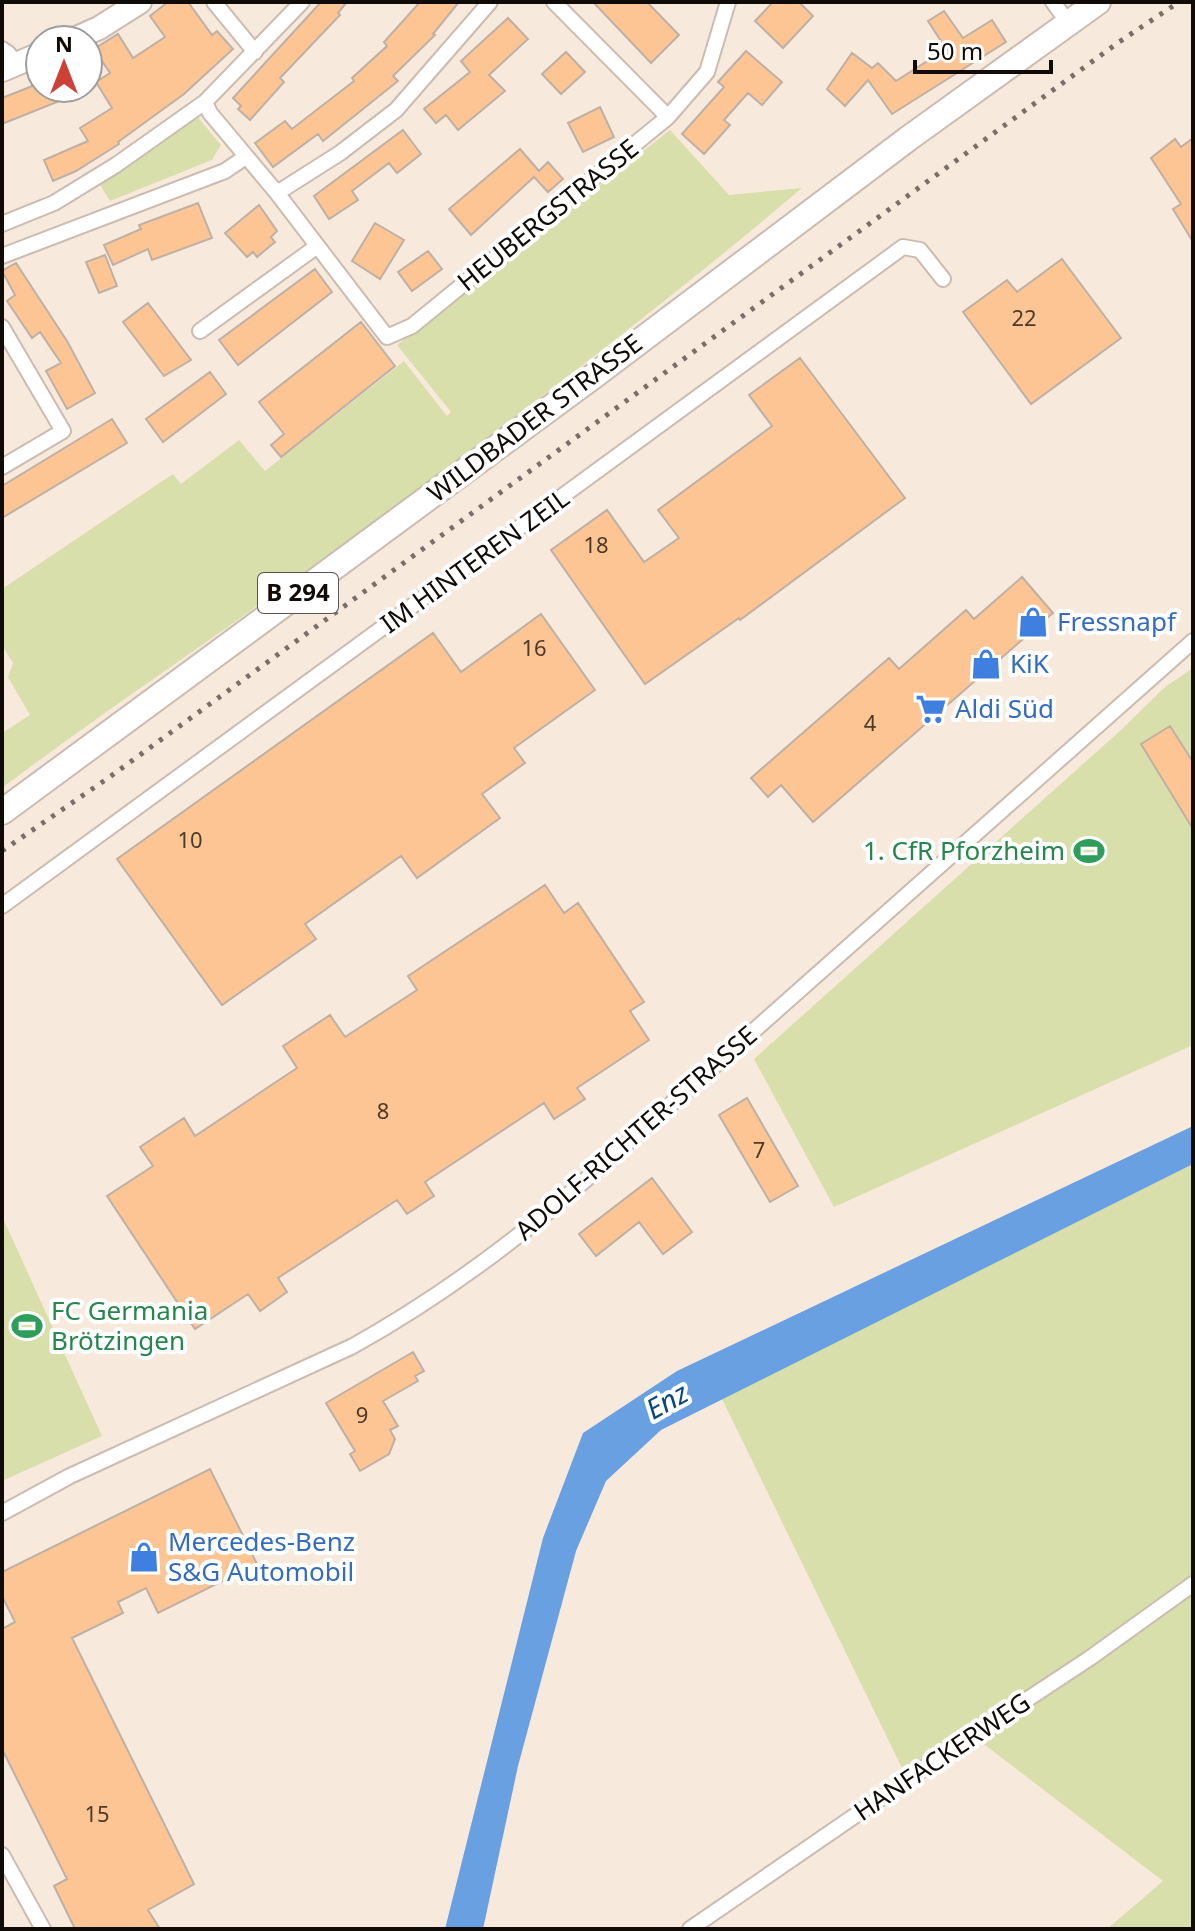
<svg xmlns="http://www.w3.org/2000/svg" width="1195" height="1931" font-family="'Noto Sans',sans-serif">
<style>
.green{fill:#d8dfab}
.water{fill:#69a0e2}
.building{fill:#fdc594;stroke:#beb0a4;stroke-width:2}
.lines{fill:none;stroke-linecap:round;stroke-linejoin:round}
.minor-casing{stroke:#cabcb0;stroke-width:18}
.secondary-casing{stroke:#cabcb0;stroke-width:26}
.primary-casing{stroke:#cabcb0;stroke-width:28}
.minor{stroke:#fff;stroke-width:14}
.secondary{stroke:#fff;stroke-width:22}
.primary{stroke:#fff;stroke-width:24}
.rail{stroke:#796f68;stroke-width:5;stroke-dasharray:4 8;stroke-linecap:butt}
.labels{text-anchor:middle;stroke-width:8;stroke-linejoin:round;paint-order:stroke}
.number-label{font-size:22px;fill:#4b3a2a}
.shield{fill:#fff;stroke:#585451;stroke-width:2}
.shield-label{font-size:24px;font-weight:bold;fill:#100b07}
.street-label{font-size:26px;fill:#100b07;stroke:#fff}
.shop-label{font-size:26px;fill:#366cbe;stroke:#fff;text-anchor:start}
.leisure-label{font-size:26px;fill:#27864d;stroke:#fff;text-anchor:end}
.water-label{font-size:28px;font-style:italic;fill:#0b4681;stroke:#fff}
</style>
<rect width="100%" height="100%" fill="#f8e9dd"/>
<!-- green -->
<path class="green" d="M 196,115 L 221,145 L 212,160 L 110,201 L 99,183 L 137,159 Z
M 670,130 L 729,195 L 802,188 C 639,326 467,455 293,580 C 197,650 97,716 2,788 L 2,733 L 30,715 L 8,677 L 13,663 L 2,645 L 2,589 L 173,474 L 181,484 L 239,440 L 265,471 L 404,361 L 447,416 L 451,412 L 397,345 Z
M 1193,668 L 1193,1045 L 834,1207 L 754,1059 L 1122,729 L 1165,687 Z
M 1193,1164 L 1193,1929 L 1107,1929 L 1163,1881 L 964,1729 L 904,1772 L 722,1399 Z
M 2,1216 L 102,1436 L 2,1481 Z"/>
<!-- water -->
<path class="water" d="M 1193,1126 L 1193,1164 L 661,1430 L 606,1481 L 576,1551 L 518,1766 L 483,1929 L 445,1929 L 543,1538 L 583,1433 L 677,1371 Z"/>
<!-- building -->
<path class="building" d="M 168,2 L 188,2 L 212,35 L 217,31 L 233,49 L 184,94 L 118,142 L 119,144 L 76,171 L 53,181 L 44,160 L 88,141 L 80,128 L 112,108 L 96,82 L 110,73 L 94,49 L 118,34 L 133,58 L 165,37 L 150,16 Z
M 321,2 L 347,2 L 338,13 L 340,15 L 280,78 L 284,82 L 250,120 L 238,109 L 241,106 L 233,98 Z
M 420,2 L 459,2 L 433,34 L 435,35 L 393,76 L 398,81 L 323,141 L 318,134 L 273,167 L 255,143 L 285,121 L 292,129 L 354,81 L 352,78 L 387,46 L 384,42 Z
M 593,2 L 647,2 L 679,35 L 651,63 Z
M 773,2 L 799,2 L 813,16 L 783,48 L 755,21 Z
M 944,11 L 963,38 L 992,20 L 1006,42 L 892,114 L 868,80 L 845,106 L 827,89 L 852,53 L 872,68 L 878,63 L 896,81 L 946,49 L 928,21 Z
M 508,18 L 528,39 L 489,75 L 505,91 L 458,130 L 446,115 L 436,123 L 424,109 L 470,72 L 461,61 Z
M 746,51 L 782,82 L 762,105 L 748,93 L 724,120 L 730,125 L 704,154 L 682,134 L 724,87 L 718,82 Z
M 566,52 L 585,72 L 561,94 L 542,74 Z
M 40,83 L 40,88 L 57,88 L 62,100 L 2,124 L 2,98 Z
M 600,107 L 614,137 L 583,152 L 568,123 Z
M 403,130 L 421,154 L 397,173 L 389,163 L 352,191 L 358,200 L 329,219 L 314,196 Z
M 1193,138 L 1193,242 L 1173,209 L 1181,204 L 1151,158 L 1175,139 L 1181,147 Z
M 520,149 L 539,171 L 548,162 L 563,179 L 548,192 L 534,177 L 471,235 L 449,209 Z
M 198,203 L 212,238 L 152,260 L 148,249 L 113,265 L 104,245 L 141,229 L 139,225 Z
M 259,205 L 277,231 L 271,237 L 275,242 L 257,257 L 253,252 L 247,257 L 225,233 Z
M 375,223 L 404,240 L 380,279 L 352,261 Z
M 428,251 L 442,269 L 412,291 L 398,272 Z
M 105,255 L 117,286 L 99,293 L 86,262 Z
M 1062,259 L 1121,338 L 1031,404 L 963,312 L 1007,280 L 1017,292 Z
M 16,263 L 67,341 L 95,393 L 67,409 L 46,371 L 61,363 L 40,332 L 32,338 L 7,301 L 15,295 L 2,271 Z
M 315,269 L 332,292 L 238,365 L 219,340 Z
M 148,303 L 191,360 L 164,376 L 123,322 Z
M 361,322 L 395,366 L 281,457 L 271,445 L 284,434 L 259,402 Z
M 800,358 L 905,498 L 740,620 L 739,618 L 645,684 L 551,550 L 607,510 L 644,562 L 679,538 L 658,510 L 772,426 L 749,395 Z
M 210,372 L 226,394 L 163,442 L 146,419 Z
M 112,419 L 127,443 L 2,518 L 2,486 Z
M 1022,577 L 1053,613 L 813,822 L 781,785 L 768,797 L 751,778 L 889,658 L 899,669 L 966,610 L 974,619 Z
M 541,614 L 595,690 L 514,748 L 525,763 L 482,794 L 500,818 L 417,878 L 401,856 L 305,924 L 316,939 L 222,1005 L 117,859 L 433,633 L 461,672 Z
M 1170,726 L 1193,762 L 1193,829 L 1141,744 Z
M 545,885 L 564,913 L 578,903 L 644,1002 L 630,1011 L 649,1040 L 577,1088 L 585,1099 L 554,1119 L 544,1103 L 425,1182 L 434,1196 L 407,1214 L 397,1200 L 278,1278 L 287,1292 L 260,1311 L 248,1294 L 195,1329 L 107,1196 L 153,1166 L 140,1147 L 184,1118 L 195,1136 L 297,1068 L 283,1046 L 330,1015 L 345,1037 L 417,990 L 408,976 Z
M 747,1098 L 798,1186 L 770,1202 L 719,1115 Z
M 652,1178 L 692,1232 L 663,1254 L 639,1222 L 596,1256 L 579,1234 Z
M 413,1352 L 424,1371 L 415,1376 L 418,1381 L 383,1401 L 398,1426 L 390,1430 L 395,1439 L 389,1454 L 360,1471 L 350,1454 L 355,1451 L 326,1403 Z
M 210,1469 L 257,1564 L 158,1613 L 146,1588 L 118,1602 L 123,1613 L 72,1638 L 194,1884 L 148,1910 L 160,1929 L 75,1929 L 54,1886 L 67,1879 L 2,1749 L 2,1629 L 15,1622 L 2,1596 L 2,1572 Z"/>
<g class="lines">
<!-- minor casing -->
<g class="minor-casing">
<path id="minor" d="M 214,2 L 255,52
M 1053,2 L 1069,24
M 2,49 L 8,53 L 17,65
M 205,102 L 210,113 L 277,193 L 387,337 L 412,326 L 668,117 L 554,2
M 668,117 L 707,72 L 728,2
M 277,193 L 340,153 L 396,110 L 490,2
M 2,224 L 54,203 L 116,165 L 205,102 L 302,2
M 2,256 L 225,171 L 244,158
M 2,327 L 63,431 L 2,467
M 200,331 L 316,247
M 2,906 L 903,247 L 920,250 L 943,279
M 2,1513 L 70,1476 L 353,1346 C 439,1298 516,1241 590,1176 L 1193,641
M 2,1855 L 43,1929
M 690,1929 L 952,1749 L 1090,1658 L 1193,1584"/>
</g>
<!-- secondary casing -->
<g class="secondary-casing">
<path id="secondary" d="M 72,40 L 99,28 L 140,2
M 2,70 L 40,54"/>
</g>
<!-- primary casing -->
<g class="primary-casing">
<path id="primary" d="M 2,812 L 595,375 L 909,138 L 1098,2"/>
</g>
<!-- minor -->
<use href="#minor" class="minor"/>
<!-- secondary -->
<use href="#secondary" class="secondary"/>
<!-- primary -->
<use href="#primary" class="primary"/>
<!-- rail -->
<path class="rail" d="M 2,851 L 111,776 L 1119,42 L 1179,2"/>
</g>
<!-- icons -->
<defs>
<g id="shop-bare" transform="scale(2.4)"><path d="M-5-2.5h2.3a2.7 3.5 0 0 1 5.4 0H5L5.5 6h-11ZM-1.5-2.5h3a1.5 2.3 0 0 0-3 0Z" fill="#3f7fe0" stroke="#fff" stroke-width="2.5" paint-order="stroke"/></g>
<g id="supermarket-bare" transform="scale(2.4)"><path d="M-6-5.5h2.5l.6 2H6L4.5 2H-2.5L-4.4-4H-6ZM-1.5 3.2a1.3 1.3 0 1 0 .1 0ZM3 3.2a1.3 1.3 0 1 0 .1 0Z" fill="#3f7fe0" stroke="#fff" stroke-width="2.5" paint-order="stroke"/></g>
<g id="stadium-bare" transform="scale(2.4)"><path d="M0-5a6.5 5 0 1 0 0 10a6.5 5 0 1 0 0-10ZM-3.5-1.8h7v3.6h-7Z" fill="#2e9e5b" stroke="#fff" stroke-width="2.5" paint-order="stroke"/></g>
</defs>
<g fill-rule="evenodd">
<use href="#shop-bare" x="1033" y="622"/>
<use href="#shop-bare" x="986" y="664"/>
<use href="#supermarket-bare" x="931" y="709"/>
<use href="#stadium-bare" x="1089" y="851"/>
<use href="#stadium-bare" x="27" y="1326"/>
<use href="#shop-bare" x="144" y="1557"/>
</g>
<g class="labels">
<!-- number labels -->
<g class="number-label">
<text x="1024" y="326">22</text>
<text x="596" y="553">18</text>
<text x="534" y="656">16</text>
<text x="870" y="731">4</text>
<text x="190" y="848">10</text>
<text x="383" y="1119">8</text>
<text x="759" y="1158">7</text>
<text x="362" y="1423">9</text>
<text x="97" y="1822">15</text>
</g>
<!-- shield labels -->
<rect class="shield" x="258" y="573" width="80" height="40" rx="6"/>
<g class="shield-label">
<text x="298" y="601">B 294</text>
</g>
<!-- street labels -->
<g class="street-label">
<text transform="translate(548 215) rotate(-39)" y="9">HEUBERGSTRASSE</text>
<text transform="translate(535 418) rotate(-37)" y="9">WILDBADER STRASSE</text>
<text transform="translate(475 561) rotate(-36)" y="9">IM HINTEREN ZEIL</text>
<text transform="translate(636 1133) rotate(-41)" y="9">ADOLF-RICHTER-STRASSE</text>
<text transform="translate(942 1757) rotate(-34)" y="9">HANFACKERWEG</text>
</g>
<!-- shop labels -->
<g class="shop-label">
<text x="1057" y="631">Fressnapf</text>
<text x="1010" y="673">KiK</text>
<text x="955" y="718">Aldi Süd</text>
<text x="168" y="1551">Mercedes-Benz<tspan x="168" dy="30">S&amp;G Automobil</tspan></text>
</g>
<!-- leisure labels -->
<g class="leisure-label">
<text x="1065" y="860">1. CfR Pforzheim</text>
<text x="51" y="1320" text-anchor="start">FC Germania<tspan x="51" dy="30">Brötzingen</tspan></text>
</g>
<!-- water labels -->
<g class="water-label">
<text transform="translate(667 1401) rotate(-29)" y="10">Enz</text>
</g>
</g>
<!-- border -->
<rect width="1195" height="1931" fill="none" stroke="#100b07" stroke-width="8"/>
<!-- north arrow -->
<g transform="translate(64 64)"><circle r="38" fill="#ffffff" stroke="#9f9d9c" stroke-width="2"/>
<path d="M0-6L14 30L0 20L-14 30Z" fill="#ce4137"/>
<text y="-12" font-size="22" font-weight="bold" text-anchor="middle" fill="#100b07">N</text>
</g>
<!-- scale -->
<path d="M915 60v12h136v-12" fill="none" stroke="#100b07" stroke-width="4"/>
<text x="927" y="60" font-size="24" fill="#100b07" stroke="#ffffff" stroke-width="6" paint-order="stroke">50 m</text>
</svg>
